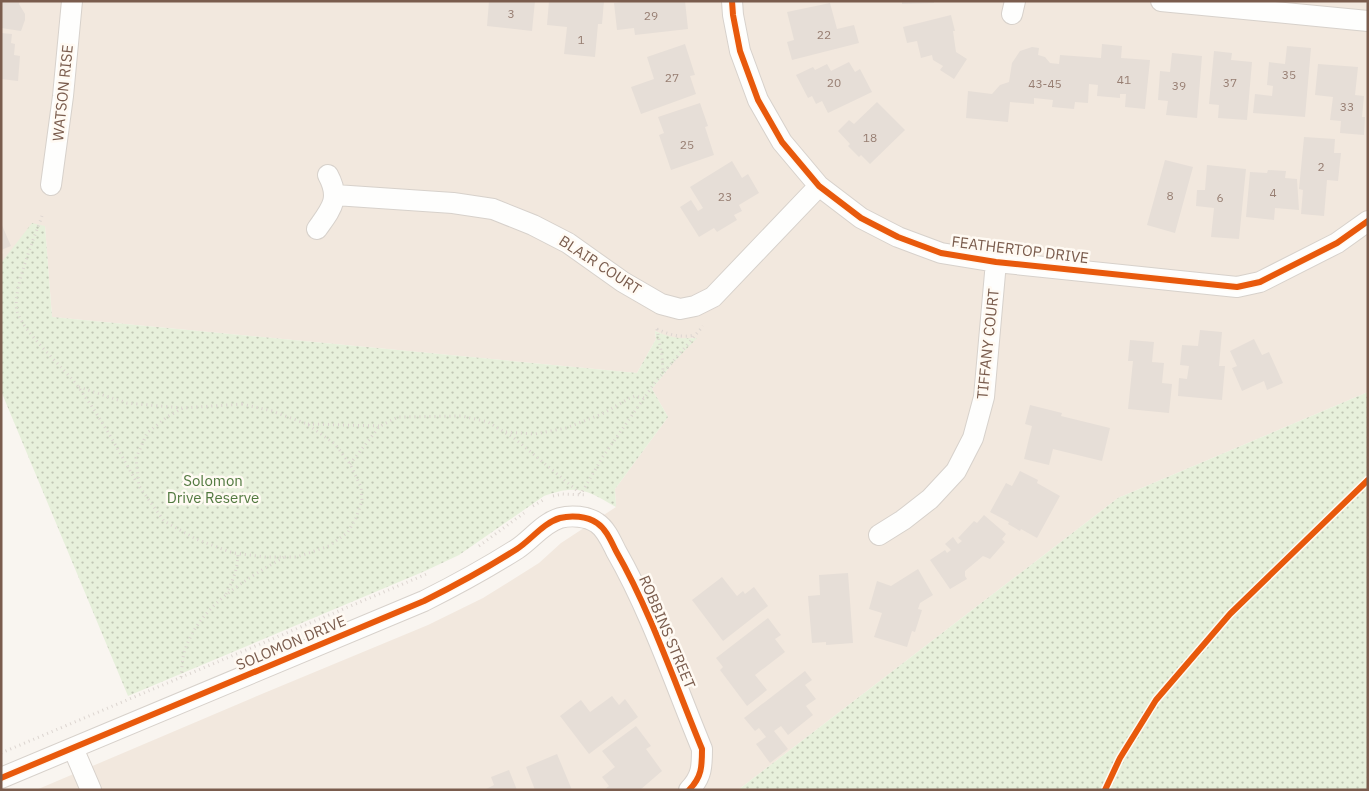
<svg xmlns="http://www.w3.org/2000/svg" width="1369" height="791" font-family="'IBM Plex Sans',sans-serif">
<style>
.residential{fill:#f2e8de}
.park{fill:url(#park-dots)}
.building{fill:#e6ded7}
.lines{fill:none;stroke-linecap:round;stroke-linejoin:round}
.street-casing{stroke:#d7d1cb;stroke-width:22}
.path{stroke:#dcd5d0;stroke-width:3;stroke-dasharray:1 4;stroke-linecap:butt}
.street{stroke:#fefefd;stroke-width:20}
.cycleway-casing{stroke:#fffaf3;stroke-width:9}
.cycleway{stroke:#e8590c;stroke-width:6}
.labels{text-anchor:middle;stroke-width:5;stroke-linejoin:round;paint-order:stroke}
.number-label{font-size:12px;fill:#977e72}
.street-label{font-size:15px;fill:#7a5c4d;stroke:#fffaf3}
.park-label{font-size:15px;fill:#537a41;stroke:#fffaf3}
</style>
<defs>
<pattern id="park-dots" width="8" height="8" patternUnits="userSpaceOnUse" patternTransform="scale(1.25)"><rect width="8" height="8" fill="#e7f0db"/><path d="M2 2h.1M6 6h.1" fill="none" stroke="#c0c6b4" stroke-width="1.8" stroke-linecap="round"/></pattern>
</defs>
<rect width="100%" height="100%" fill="#f9f5f0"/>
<!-- residential -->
<path class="residential" d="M 1,1 L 1368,1 L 1368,392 L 1118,498 L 738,790 L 36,790 L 269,691 L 428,625 L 483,598 L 539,563 L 561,543 L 616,507 L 615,489 L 668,417 L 652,389 L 672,364 L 696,338 L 679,339 L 668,337 L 655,331 L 656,339 L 637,373 L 52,317 L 45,226 L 1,263 Z"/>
<!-- park -->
<path class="park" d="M 32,223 L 45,226 L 52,317 L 637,373 L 656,339 L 655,331 C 671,338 679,339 697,338 L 672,364 L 652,389 L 668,417 L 615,489 L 616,507 C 587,490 577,484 544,496 L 459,555 L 425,571 L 128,696 L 1,391 L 1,263 Z
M 1368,392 L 1368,790 L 738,790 L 1118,498 Z"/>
<!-- building -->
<path class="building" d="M 1,1 L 20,1 L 19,4 L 25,14 L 25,20 L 21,31 L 1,28 Z
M 489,1 L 535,1 L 532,31 L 487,26 Z
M 549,1 L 604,1 L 602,24 L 598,24 L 595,57 L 564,54 L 567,27 L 547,25 Z
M 630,1 L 685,1 L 688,29 L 635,35 L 634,28 L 617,30 L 614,3 Z
M 902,1 L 934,1 L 934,3 L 902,4 Z
M 830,3 L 837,29 L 854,25 L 859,43 L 792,60 L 787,42 L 794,40 L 787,12 Z
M 951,15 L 955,31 L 953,31 L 956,52 L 967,59 L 954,79 L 940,70 L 943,66 L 933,60 L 932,55 L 921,58 L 917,41 L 907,43 L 903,27 Z
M 1,33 L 12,34 L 11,43 L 15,44 L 14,55 L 20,56 L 18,81 L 1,79 Z
M 685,44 L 695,75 L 690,76 L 696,94 L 641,114 L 631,87 L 654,79 L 647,57 Z
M 1102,44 L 1122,46 L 1121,58 L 1150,60 L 1145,109 L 1125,107 L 1126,94 L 1120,94 L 1120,98 L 1097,96 L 1098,85 L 1089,84 L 1088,103 L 1075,102 L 1074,109 L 1052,107 L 1053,100 L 1034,98 L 1034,104 L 1010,102 L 1008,122 L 966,118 L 968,91 L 992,94 L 1000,85 L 1009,82 L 1012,63 L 1020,51 L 1032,47 L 1039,48 L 1038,55 L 1045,57 L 1050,63 L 1059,64 L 1060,55 L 1101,58 Z
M 1287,46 L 1311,48 L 1305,117 L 1253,113 L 1255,94 L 1272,96 L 1273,86 L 1267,85 L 1269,62 L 1285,64 Z
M 1214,51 L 1232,53 L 1231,60 L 1252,62 L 1247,120 L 1218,118 L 1219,105 L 1209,104 Z
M 1172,53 L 1202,56 L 1197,118 L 1166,115 L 1168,101 L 1158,100 L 1160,71 L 1170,72 Z
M 849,62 L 855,72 L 860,69 L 872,92 L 828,113 L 822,101 L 816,104 L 812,96 L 808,98 L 796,75 L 813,67 L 815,70 L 827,64 L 831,71 Z
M 1318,64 L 1358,67 L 1355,95 L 1364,96 L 1362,117 L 1365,117 L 1364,135 L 1340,133 L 1341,121 L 1330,120 L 1333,97 L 1315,95 Z
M 877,102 L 905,130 L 870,164 L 861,155 L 859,157 L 848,146 L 850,144 L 838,131 L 849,120 L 854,124 Z
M 700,103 L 708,126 L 705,127 L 714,155 L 671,170 L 659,135 L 664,133 L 658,117 Z
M 1304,137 L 1335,139 L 1334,153 L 1341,153 L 1338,181 L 1327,180 L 1324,216 L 1301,214 L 1303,190 L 1299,189 Z
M 1165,160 L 1193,167 L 1175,233 L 1147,225 Z
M 732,161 L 742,178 L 748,174 L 759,193 L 739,205 L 742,211 L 734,215 L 737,220 L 717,232 L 714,228 L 699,237 L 680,207 L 691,200 L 698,211 L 703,208 L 690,187 Z
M 1207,165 L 1246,169 L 1239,239 L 1211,237 L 1214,208 L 1196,206 L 1197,190 L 1205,190 Z
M 1268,170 L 1286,171 L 1285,178 L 1297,179 L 1299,210 L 1275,208 L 1274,220 L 1246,217 L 1250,172 L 1267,173 Z
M 1,223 L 11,246 L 1,250 Z
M 1200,330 L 1222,332 L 1219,366 L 1225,366 L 1222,400 L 1178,396 L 1179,378 L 1187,379 L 1189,366 L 1180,365 L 1182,345 L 1198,346 Z
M 1254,339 L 1262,355 L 1269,352 L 1283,383 L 1267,390 L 1264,381 L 1242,391 L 1232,368 L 1237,366 L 1230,351 Z
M 1130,340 L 1154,342 L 1152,362 L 1164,363 L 1162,383 L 1172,384 L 1169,413 L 1128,409 L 1133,361 L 1128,361 Z
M 1030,405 L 1062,413 L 1061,416 L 1110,428 L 1102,461 L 1053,449 L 1049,465 L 1024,459 L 1032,426 L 1025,424 Z
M 1020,471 L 1038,480 L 1037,483 L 1060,496 L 1037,538 L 1021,529 L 1020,531 L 1008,524 L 1009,522 L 990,512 L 1006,483 L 1012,486 Z
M 984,515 L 1006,534 L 1002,539 L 1005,542 L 990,559 L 983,556 L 965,571 L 965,576 L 967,579 L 950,589 L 930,560 L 945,550 L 947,553 L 951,550 L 945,544 L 953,537 L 958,544 L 962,541 L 958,538 L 974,521 L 977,523 Z
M 918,569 L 933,595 L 920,603 L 918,609 L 922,610 L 915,632 L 912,631 L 907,647 L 874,637 L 882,613 L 869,609 L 877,581 L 891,586 Z
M 848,573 L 853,643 L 826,645 L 826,642 L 812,643 L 808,596 L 820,595 L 819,575 Z
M 722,577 L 737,596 L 743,591 L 745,594 L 754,587 L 768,606 L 723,641 L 692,600 Z
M 768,618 L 781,635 L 775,639 L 785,652 L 755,675 L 767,690 L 747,706 L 720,670 L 723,667 L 716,658 Z
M 805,671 L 812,680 L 805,685 L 816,699 L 806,706 L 813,715 L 788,735 L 781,726 L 774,731 L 788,749 L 770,763 L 756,744 L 766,737 L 759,728 L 755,731 L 744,718 Z
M 612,696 L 619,705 L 625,699 L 638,717 L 589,754 L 560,716 L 581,700 L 590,712 Z
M 636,726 L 651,746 L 646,749 L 662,771 L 640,790 L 604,790 L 609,786 L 602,777 L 615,767 L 602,751 Z
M 557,754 L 572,790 L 535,790 L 526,767 Z
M 509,770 L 517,790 L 484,790 L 494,785 L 491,777 Z"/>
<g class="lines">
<!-- street casing -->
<g class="street-casing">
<path id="street" d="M 732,1 L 733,15 L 740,51 L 758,100 L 782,142 L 819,186 L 861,218 L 898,237 L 941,253 L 996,262 L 1237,287 L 1260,282 L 1337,243 L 1368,221
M 1161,1 L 1368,21
M 1012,14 L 1015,1
M 51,185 L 63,96 L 72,1
M 335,195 L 453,203 L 493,209 L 533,225 L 568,243 L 623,282 L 661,304 L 680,309 L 695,306 L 713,297 L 819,186
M 317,229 C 331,209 341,199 328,175
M 879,535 L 903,520 L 930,499 L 956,471 L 973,438 L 984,397 L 996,262
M 73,748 L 91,790
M 1,778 L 424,601 C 456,585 487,568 517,549 C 531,540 543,523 560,518 C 571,515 587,516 597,523 C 606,529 611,541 616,551 C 651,612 675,684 702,749 C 702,766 702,777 689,790"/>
</g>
<!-- path -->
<path class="path" d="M 42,216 C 34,239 12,290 17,311 C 23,333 65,368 79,388 C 101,418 119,451 137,483
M 657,329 L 662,356 L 663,371
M 657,329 C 670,335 681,338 695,335
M 79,387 L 127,403 L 182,408
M 242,404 L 272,411 L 307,424 L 335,444 L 350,464 L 361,487 L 362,501 L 356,518 L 348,532 L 329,546 L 297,557 L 265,557 L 233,553 L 196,539 L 164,521 L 139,486 L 136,458 L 147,433 L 167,417 L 183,408 Z
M 308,424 L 379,426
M 506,432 L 535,434 L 566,428 L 602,414 L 628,399 L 635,396 L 644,398
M 350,464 L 380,426 L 398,417 L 462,416 L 488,422 L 514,438 L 581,494 L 602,458 L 654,384 L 703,326
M 553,496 L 562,494 L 587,495
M 533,506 L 545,499
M 479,546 L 524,513
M 226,594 C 233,581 238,568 238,553
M 181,677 C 182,669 182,658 185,650 C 200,605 245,580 284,557
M 1,753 L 429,573"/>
<!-- street -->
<use href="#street" class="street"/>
<!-- cycleway casing -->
<g class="cycleway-casing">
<path id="cycleway" d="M 732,1 L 733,15 L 740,51 L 758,100 L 782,142 L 819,186 L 861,218 L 898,237 L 941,253 L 996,262 L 1237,287 L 1260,282 L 1337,243 L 1368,221
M 1,778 L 424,601 C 456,585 487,568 517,549 C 531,540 543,523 560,518 C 571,515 587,516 597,523 C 606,529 611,541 616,551 C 651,612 675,684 702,749 C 702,766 702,777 689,790
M 1105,790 L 1120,758 L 1156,700 L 1230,614 L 1368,480"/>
</g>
<!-- cycleway -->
<use href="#cycleway" class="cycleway"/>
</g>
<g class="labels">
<!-- number labels -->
<g class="number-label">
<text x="511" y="18">3</text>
<text x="651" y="20">29</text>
<text x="824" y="39">22</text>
<text x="581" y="44">1</text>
<text x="1289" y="79">35</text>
<text x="672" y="82">27</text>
<text x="1124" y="84">41</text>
<text x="834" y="87">20</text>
<text x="1230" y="87">37</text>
<text x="1045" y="88">43-45</text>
<text x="1179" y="90">39</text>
<text x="1347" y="111">33</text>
<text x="870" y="142">18</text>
<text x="687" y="149">25</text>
<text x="1321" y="171">2</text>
<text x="1273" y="197">4</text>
<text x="1170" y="200">8</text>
<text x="725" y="201">23</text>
<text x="1220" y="202">6</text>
</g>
<!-- street labels -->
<g class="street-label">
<text transform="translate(63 93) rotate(-84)" y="5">WATSON RISE</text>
<text transform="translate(1020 250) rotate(7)" y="5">FEATHERTOP DRIVE</text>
<text transform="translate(600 265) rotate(33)" y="5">BLAIR COURT</text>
<text transform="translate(988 344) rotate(-84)" y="5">TIFFANY COURT</text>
<text transform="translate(667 632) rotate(67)" y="5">ROBBINS STREET</text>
<text transform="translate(291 643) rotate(-23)" y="5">SOLOMON DRIVE</text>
</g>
<!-- park labels -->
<g class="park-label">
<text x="213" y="486">Solomon<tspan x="213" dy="17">Drive Reserve</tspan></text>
</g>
</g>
<!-- border -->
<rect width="1369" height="791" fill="none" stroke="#7a5c4d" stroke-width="5"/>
</svg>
